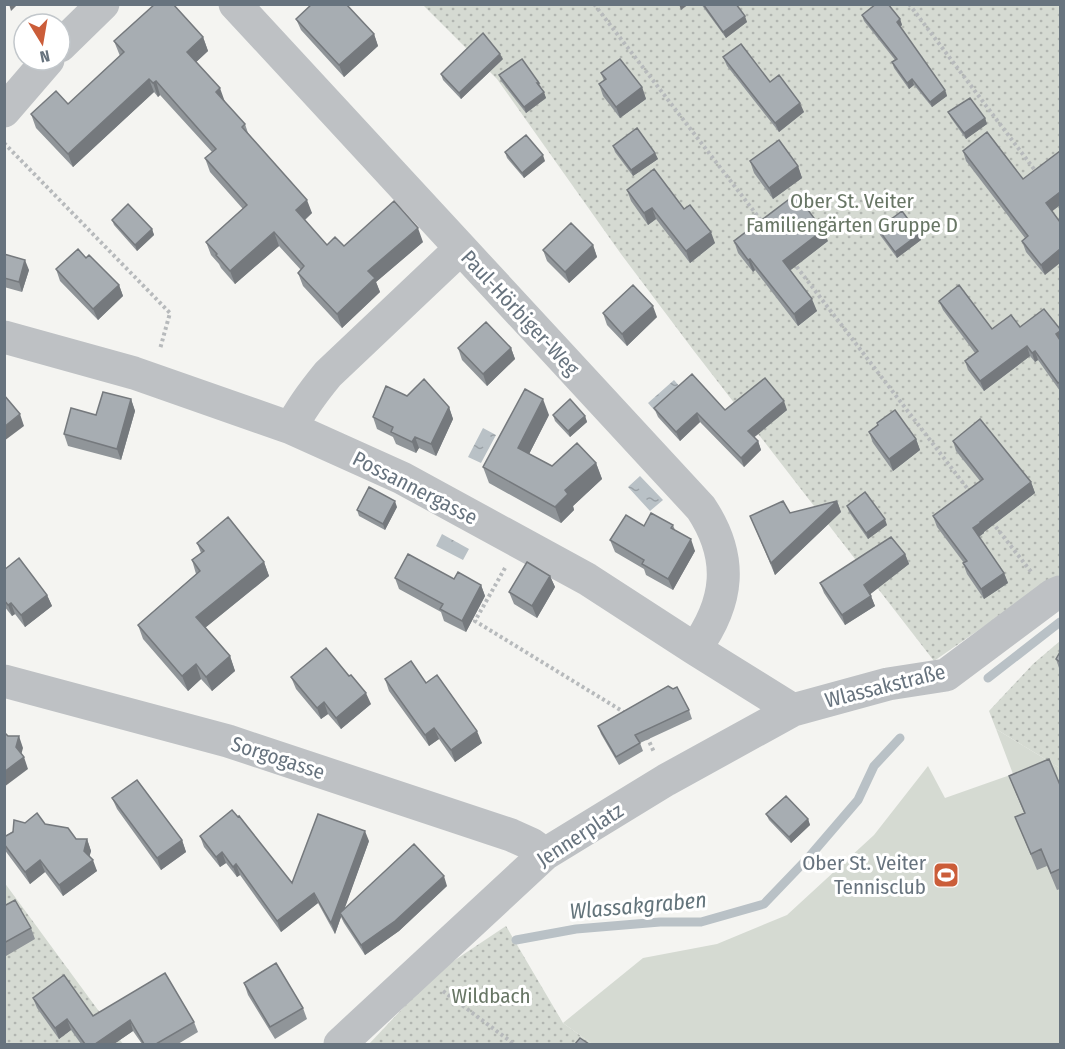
<svg xmlns="http://www.w3.org/2000/svg" width="1065" height="1049" font-family="'Fira Sans Condensed',sans-serif">
<style>
.green{fill:url(#green-dots)}
.pitch{fill:#d5dad2}
.water{fill:url(#water-ripples)}
.lines{fill:none;stroke-linecap:round;stroke-linejoin:round}
.stream{stroke:#b9c1c6;stroke-width:9}
.path{stroke:#b7babc;stroke-width:4;stroke-dasharray:3 3;stroke-linecap:butt}
.minor{stroke:#bec1c4;stroke-width:33}
.wall{fill:#909599}
.shaded-wall{fill:#75797d}
.building{fill:#a7adb2;stroke:#75797d;stroke-width:1.5}
.labels{text-anchor:middle;stroke-width:6;stroke-linejoin:round;paint-order:stroke}
.park-label{font-size:21px;fill:#687665;stroke:#fff}
.street-label{font-size:21px;fill:#67737e;stroke:#fff}
.poi-label{font-size:21px;fill:#67737e;stroke:#fff;text-anchor:end}
.water-label{font-size:22px;font-style:italic;fill:#63747b;stroke:#fff}
</style>
<defs>
<pattern id="green-dots" width="8" height="8" patternUnits="userSpaceOnUse" patternTransform="scale(1.5)"><rect width="8" height="8" fill="#d5dad2"/><path d="M2 2h.1M6 6h.1" fill="none" stroke="#b1b5b0" stroke-width="1.8" stroke-linecap="round"/></pattern>
<pattern id="water-ripples" width="26" height="14" patternUnits="userSpaceOnUse" patternTransform="scale(1.5)"><rect width="26" height="14" fill="#b9c1c6"/><path d="M2 4q2-2 4 0t4 0M15 11q2-2 4 0t4 0" fill="none" stroke="#9aa1a6"/></pattern>
</defs>
<rect width="100%" height="100%" fill="#f4f4f1"/>
<!-- green -->
<path class="green" d="M 423,5 L 1060,5 L 1060,575 L 1042,586 L 934,661 L 694,351 L 621,254 L 497,79 Z
M 1060,641 L 1060,768 L 996,729 L 989,711 L 1033,664 Z
M 4,882 L 123,1044 L 5,1044 Z
M 506,926 L 563,1023 L 592,1044 L 369,1044 L 437,972 Z"/>
<!-- pitch -->
<path class="pitch" d="M 996,729 L 1060,768 L 1060,1044 L 592,1044 L 563,1023 L 643,958 L 717,944 L 787,915 L 874,835 L 928,766 L 945,798 L 1013,774 Z"/>
<!-- water -->
<path class="water" d="M 674,380 L 681,388 L 655,411 L 648,403 Z
M 483,428 L 496,435 L 481,463 L 468,457 Z
M 640,476 L 663,500 L 650,511 L 628,487 Z
M 442,534 L 469,549 L 463,560 L 436,546 Z"/>
<g class="lines">
<!-- stream -->
<path class="stream" d="M 988,678 L 1060,622
M 516,940 L 576,929 L 660,922 L 701,922 L 764,904 L 809,857 L 858,800 L 874,766 L 900,738"/>
<!-- path -->
<path class="path" d="M 594,4 L 763,223
M 909,4 L 1037,173
M 4,143 L 170,313 L 160,349
M 793,262 L 970,492
M 992,522 L 1032,573
M 505,568 L 475,621 L 627,714
M 647,737 L 654,752
M 443,991 L 514,1044"/>
<!-- minor -->
<path class="minor" d="M 235,4 C 391,171 545,341 701,508 C 734,558 729,602 695,649
M 60,46 L 103,4
M 4,111 L 48,60
M 4,337 L 134,373 L 291,428 L 402,478 L 587,579 L 695,649 L 793,710
M 291,428 C 301,408 314,391 328,374 L 460,249
M 4,681 L 228,741 L 511,835 L 531,844 L 545,854
M 340,1044 L 545,854 L 666,780 L 793,710 L 888,684 L 946,675 L 1053,595 L 1060,592"/>
</g>
<!-- wall -->
<path class="wall" d="M 701,4 L 736,4 L 747,22 L 726,38 Z
M 862,15 L 900,19 L 902,25 L 900,27 L 945,90 L 947,96 L 932,107 L 914,85 L 909,89 L 894,68 L 892,62 L 895,60 L 864,21 Z
M 296,19 L 374,34 L 378,46 L 344,77 L 301,30 Z
M 203,37 L 208,51 L 196,62 L 225,102 L 245,124 L 248,133 L 312,213 L 305,220 L 327,245 L 344,246 L 423,242 L 376,282 L 380,292 L 342,328 L 303,286 L 298,273 L 301,270 L 279,246 L 235,284 L 221,268 L 219,264 L 211,255 L 206,242 L 243,209 L 210,172 L 205,158 L 212,152 L 160,95 L 158,97 L 154,92 L 73,167 L 36,128 L 31,114 L 68,104 L 120,56 L 114,41 Z
M 723,57 L 770,82 L 804,112 L 779,132 L 727,66 Z
M 503,59 L 461,99 L 443,80 L 441,74 Z
M 601,73 L 642,87 L 646,99 L 620,118 L 603,96 L 599,84 L 604,81 Z
M 499,75 L 539,83 L 546,98 L 526,113 L 501,81 Z
M 948,112 L 985,118 L 987,124 L 966,139 L 951,118 Z
M 613,146 L 655,153 L 658,159 L 633,176 L 615,152 Z
M 963,151 L 1023,179 L 1060,151 L 1060,205 L 1052,211 L 1045,275 L 1026,252 L 1022,241 L 1025,238 L 966,161 Z
M 505,152 L 545,161 L 524,178 L 507,158 Z
M 750,161 L 798,166 L 802,178 L 773,199 L 754,173 Z
M 627,190 L 684,209 L 715,243 L 690,263 L 656,219 L 648,225 L 631,201 Z
M 112,220 L 152,229 L 154,235 L 137,251 L 114,225 Z
M 878,229 L 921,240 L 897,258 L 880,235 Z
M 734,241 L 828,241 L 790,270 L 817,311 L 798,326 L 755,270 L 753,272 L 738,253 Z
M 593,245 L 597,257 L 569,283 L 547,261 L 543,250 Z
M 4,254 L 29,270 L 22,292 L 4,287 Z
M 86,258 L 119,285 L 123,296 L 98,320 L 60,281 L 56,269 Z
M 939,301 L 992,329 L 1020,327 L 1060,329 L 1060,391 L 1038,360 L 1035,362 L 1030,356 L 984,391 L 968,370 L 965,361 L 975,353 L 943,310 Z
M 603,313 L 657,317 L 627,346 L 607,325 Z
M 458,348 L 511,348 L 515,359 L 487,386 L 462,360 Z
M 407,396 L 449,407 L 453,419 L 436,456 L 419,448 L 416,453 L 396,444 L 393,437 L 377,429 L 373,417 Z
M 131,399 L 135,411 L 121,460 L 68,446 L 64,434 L 96,415 Z
M 654,408 L 725,410 L 787,410 L 754,437 L 758,441 L 761,450 L 744,467 L 700,422 L 680,441 L 658,417 Z
M 549,415 L 529,454 L 552,466 L 596,463 L 602,479 L 573,506 L 574,510 L 561,523 L 489,483 L 483,467 Z
M 553,415 L 585,416 L 587,422 L 570,437 L 555,421 Z
M 877,423 L 916,439 L 920,450 L 893,471 L 873,443 L 869,432 L 878,426 Z
M 953,441 L 1031,482 L 1035,493 L 984,532 L 984,533 L 979,537 L 1004,573 L 1008,583 L 984,599 L 967,574 L 963,563 L 964,563 L 937,527 L 933,516 L 980,481 L 956,451 Z
M 837,501 L 841,512 L 775,575 L 750,516 L 790,513 Z
M 847,506 L 887,525 L 868,539 L 849,512 Z
M 397,507 L 385,530 L 359,516 L 357,510 Z
M 673,525 L 675,530 L 695,551 L 673,590 L 646,575 L 644,569 L 615,552 L 610,540 L 644,526 Z
M 197,543 L 264,562 L 269,576 L 205,628 L 230,656 L 235,671 L 212,691 L 201,679 L 188,691 L 143,639 L 138,625 L 196,574 L 192,560 L 201,553 Z
M 905,554 L 909,564 L 870,594 L 875,606 L 845,625 L 824,593 L 820,583 Z
M 4,570 L 47,595 L 52,606 L 25,627 L 15,614 L 12,616 L 4,606 Z
M 550,576 L 555,587 L 537,618 L 514,604 L 509,592 Z
M 395,578 L 454,579 L 481,585 L 485,596 L 466,632 L 444,621 L 441,612 L 399,589 Z
M 1060,652 L 1060,671 L 1056,659 Z
M 291,677 L 371,704 L 341,729 L 328,714 L 321,719 L 296,689 Z
M 385,679 L 426,683 L 482,743 L 455,762 L 439,739 L 429,746 L 389,691 Z
M 689,710 L 692,719 L 640,743 L 643,751 L 619,765 L 601,734 L 598,726 Z
M 1009,776 L 1060,785 L 1060,889 L 1057,890 L 1047,866 L 1037,870 L 1015,817 L 1024,813 Z
M 112,798 L 182,840 L 186,852 L 161,870 L 117,809 Z
M 766,814 L 808,819 L 810,825 L 791,843 L 769,820 Z
M 25,823 L 45,824 L 76,839 L 87,839 L 91,851 L 89,857 L 97,871 L 63,896 L 45,872 L 30,884 L 4,849 L 4,837 Z
M 200,836 L 292,883 L 369,841 L 344,909 L 447,886 L 399,931 L 365,955 L 344,923 L 341,917 L 335,934 L 318,903 L 281,932 L 240,875 L 237,877 L 226,863 L 220,867 L 204,847 Z
M 4,906 L 31,928 L 35,939 L 6,956 L 4,953 Z
M 244,983 L 303,1008 L 307,1019 L 275,1039 L 248,995 Z
M 33,998 L 93,1016 L 194,1022 L 198,1032 L 178,1044 L 142,1044 L 133,1031 L 114,1044 L 81,1044 L 71,1030 L 59,1039 L 37,1008 Z"/>
<!-- shaded-wall -->
<path class="shaded-wall" d="M 9,4 L 18,4 L 11,11 Z
M 679,4 L 689,4 L 681,10 Z
M 745,16 L 747,22 L 726,38 L 723,32 Z
M 900,19 L 902,25 L 899,28 L 897,22 Z
M 374,34 L 378,46 L 344,77 L 339,65 Z
M 203,37 L 208,51 L 192,66 L 187,52 Z
M 500,54 L 503,59 L 461,99 L 459,93 Z
M 149,79 L 154,92 L 73,167 L 68,154 Z
M 912,79 L 914,85 L 909,89 L 907,83 Z
M 156,81 L 160,95 L 158,97 L 153,83 Z
M 642,87 L 646,99 L 620,118 L 616,107 Z
M 220,88 L 225,102 L 216,92 Z
M 945,90 L 947,96 L 932,107 L 930,102 Z
M 544,92 L 546,98 L 526,113 L 524,107 Z
M 800,103 L 804,112 L 779,132 L 775,123 Z
M 985,118 L 987,124 L 966,139 L 964,133 Z
M 655,153 L 658,159 L 633,176 L 631,170 Z
M 543,155 L 545,161 L 524,178 L 522,173 Z
M 798,166 L 802,178 L 773,199 L 769,188 Z
M 1060,192 L 1060,205 L 1050,213 L 1046,203 Z
M 307,200 L 312,213 L 301,223 L 296,210 Z
M 652,208 L 656,219 L 648,225 L 644,213 Z
M 418,228 L 423,242 L 376,282 L 380,292 L 342,328 L 337,314 L 368,271 Z
M 152,229 L 154,235 L 137,251 L 135,245 Z
M 823,230 L 828,241 L 787,273 L 783,261 Z
M 274,232 L 279,246 L 235,284 L 230,271 Z
M 711,232 L 715,243 L 690,263 L 686,251 Z
M 919,234 L 921,240 L 897,258 L 895,252 Z
M 593,245 L 597,257 L 569,283 L 565,272 Z
M 1060,249 L 1060,263 L 1045,275 L 1041,265 Z
M 750,259 L 755,270 L 753,272 L 748,260 Z
M 25,260 L 29,270 L 22,292 L 19,282 Z
M 119,285 L 123,296 L 98,320 L 93,309 Z
M 812,299 L 817,311 L 798,326 L 794,314 Z
M 653,306 L 657,317 L 627,346 L 622,334 Z
M 1060,331 L 1060,343 L 1056,334 Z
M 1027,346 L 1030,356 L 984,391 L 980,381 Z
M 511,348 L 515,359 L 487,386 L 483,374 Z
M 1035,351 L 1038,360 L 1035,362 L 1032,353 Z
M 131,399 L 135,411 L 121,460 L 117,449 Z
M 543,399 L 549,415 L 524,464 L 518,448 Z
M 784,401 L 787,410 L 751,440 L 748,431 Z
M 449,407 L 453,419 L 436,456 L 431,444 Z
M 697,413 L 700,422 L 680,441 L 676,432 Z
M 20,414 L 24,426 L 4,441 L 4,427 Z
M 585,416 L 587,422 L 570,437 L 568,431 Z
M 415,437 L 419,448 L 416,453 L 412,442 Z
M 916,439 L 920,450 L 893,471 L 889,459 Z
M 758,441 L 761,450 L 744,467 L 741,458 Z
M 596,463 L 602,479 L 573,506 L 574,510 L 561,523 L 555,507 L 565,490 Z
M 1031,482 L 1035,493 L 984,532 L 984,533 L 977,538 L 973,528 L 980,522 Z
M 395,501 L 397,507 L 385,530 L 383,524 Z
M 837,501 L 841,512 L 775,575 L 771,563 Z
M 885,519 L 887,525 L 868,539 L 866,533 Z
M 691,539 L 695,551 L 673,590 L 668,579 Z
M 905,554 L 909,564 L 868,596 L 864,585 Z
M 264,562 L 269,576 L 201,631 L 196,617 Z
M 1004,573 L 1008,583 L 984,599 L 981,589 Z
M 550,576 L 555,587 L 537,618 L 532,606 Z
M 481,585 L 485,596 L 466,632 L 462,621 Z
M 47,595 L 52,606 L 25,627 L 21,615 Z
M 871,596 L 875,606 L 845,625 L 842,615 Z
M 11,603 L 15,614 L 12,616 L 8,605 Z
M 230,656 L 235,671 L 212,691 L 206,677 Z
M 196,664 L 201,679 L 188,691 L 182,676 Z
M 366,693 L 371,704 L 341,729 L 336,718 Z
M 324,702 L 328,714 L 321,719 L 317,708 Z
M 434,728 L 439,739 L 429,746 L 425,735 Z
M 477,731 L 482,743 L 455,762 L 451,750 Z
M 19,736 L 23,748 L 20,759 L 16,747 Z
M 24,757 L 28,769 L 4,787 L 4,772 Z
M 808,819 L 810,825 L 791,843 L 789,837 Z
M 365,831 L 369,841 L 342,916 L 340,913 L 341,917 L 335,934 L 331,923 Z
M 87,839 L 91,851 L 88,862 L 84,851 Z
M 182,840 L 186,852 L 161,870 L 157,858 Z
M 222,852 L 226,863 L 220,867 L 216,857 Z
M 40,860 L 45,872 L 30,884 L 25,872 Z
M 93,860 L 97,871 L 63,896 L 59,885 Z
M 236,864 L 240,875 L 237,877 L 233,867 Z
M 444,876 L 447,886 L 399,931 L 365,955 L 361,945 Z
M 314,893 L 318,903 L 281,932 L 277,921 Z
M 67,1019 L 71,1030 L 59,1039 L 55,1028 Z
M 130,1020 L 133,1031 L 114,1044 L 95,1044 Z"/>
<!-- building -->
<path class="building" d="M 155,4 L 173,4 L 203,37 L 187,52 L 220,88 L 216,92 L 245,124 L 242,127 L 307,200 L 296,210 L 327,245 L 335,237 L 344,246 L 394,201 L 418,228 L 368,271 L 375,278 L 337,314 L 298,273 L 304,266 L 274,232 L 230,271 L 216,255 L 217,254 L 206,242 L 247,205 L 205,158 L 216,149 L 156,81 L 153,83 L 149,79 L 68,154 L 31,114 L 56,91 L 68,104 L 124,52 L 114,41 Z
M 312,4 L 346,4 L 374,34 L 339,65 L 296,19 Z
M 703,4 L 736,4 L 745,16 L 723,32 Z
M 876,4 L 888,4 L 900,19 L 897,22 L 945,90 L 930,102 L 912,79 L 907,83 L 892,62 L 897,59 L 862,15 Z
M 483,33 L 500,54 L 459,93 L 441,74 Z
M 741,44 L 770,82 L 779,75 L 800,103 L 775,123 L 723,57 Z
M 522,59 L 539,83 L 537,83 L 544,92 L 524,107 L 499,75 Z
M 620,59 L 642,87 L 616,107 L 599,84 L 606,79 L 601,73 Z
M 970,98 L 985,118 L 964,133 L 948,112 Z
M 637,128 L 655,153 L 631,170 L 613,146 Z
M 987,132 L 1023,179 L 1060,151 L 1060,192 L 1046,203 L 1060,222 L 1060,249 L 1041,265 L 1022,241 L 1028,236 L 963,151 Z
M 526,135 L 543,155 L 522,173 L 505,152 Z
M 779,140 L 798,166 L 769,188 L 750,161 Z
M 654,169 L 684,209 L 690,205 L 711,232 L 686,251 L 652,208 L 644,213 L 627,190 Z
M 796,194 L 823,230 L 783,261 L 812,299 L 794,314 L 750,259 L 748,260 L 734,241 Z
M 128,204 L 152,229 L 135,245 L 112,220 Z
M 902,211 L 919,234 L 895,252 L 878,229 Z
M 571,223 L 593,245 L 565,272 L 543,250 Z
M 78,249 L 86,258 L 89,255 L 119,285 L 93,309 L 56,269 Z
M 4,254 L 25,260 L 19,282 L 4,278 Z
M 633,285 L 653,306 L 622,334 L 603,313 Z
M 959,285 L 992,329 L 1011,315 L 1020,327 L 1044,309 L 1060,329 L 1060,331 L 1056,334 L 1060,340 L 1060,382 L 1058,383 L 1035,351 L 1032,353 L 1027,346 L 980,381 L 965,361 L 978,351 L 939,301 Z
M 486,322 L 511,348 L 483,374 L 458,348 Z
M 692,374 L 725,410 L 765,378 L 784,401 L 748,431 L 758,441 L 741,458 L 697,413 L 676,432 L 654,408 Z
M 424,379 L 449,407 L 431,444 L 415,437 L 412,442 L 391,432 L 393,427 L 373,417 L 386,386 L 407,396 Z
M 525,389 L 543,399 L 518,448 L 552,466 L 577,443 L 596,463 L 565,490 L 568,494 L 555,507 L 483,467 Z
M 103,392 L 131,399 L 117,449 L 64,434 L 71,408 L 96,415 Z
M 4,395 L 20,414 L 4,427 Z
M 570,399 L 585,416 L 568,431 L 553,415 Z
M 895,410 L 916,439 L 889,459 L 869,432 L 878,425 L 877,423 Z
M 980,419 L 1031,482 L 980,522 L 980,523 L 973,528 L 1004,573 L 981,589 L 963,563 L 967,561 L 933,516 L 983,479 L 953,441 Z
M 369,487 L 395,501 L 383,524 L 357,510 Z
M 865,492 L 885,519 L 866,533 L 847,506 Z
M 783,501 L 790,513 L 837,501 L 771,563 L 750,516 Z
M 651,513 L 673,525 L 671,528 L 691,539 L 668,579 L 642,564 L 644,560 L 610,540 L 626,515 L 644,526 Z
M 228,517 L 264,562 L 196,617 L 230,656 L 206,677 L 196,664 L 182,676 L 138,625 L 200,571 L 192,560 L 204,551 L 197,543 Z
M 891,537 L 905,554 L 864,585 L 871,596 L 842,615 L 820,583 Z
M 408,554 L 454,579 L 458,572 L 481,585 L 462,621 L 440,609 L 443,604 L 395,578 Z
M 19,558 L 47,595 L 21,615 L 11,603 L 8,605 L 4,600 L 4,570 Z
M 527,562 L 550,576 L 532,606 L 509,592 Z
M 326,648 L 349,676 L 351,675 L 366,693 L 336,718 L 324,702 L 317,708 L 291,677 Z
M 1060,652 L 1060,662 L 1056,659 Z
M 411,661 L 426,683 L 437,675 L 477,731 L 451,750 L 434,728 L 425,735 L 385,679 Z
M 668,686 L 673,689 L 677,687 L 689,710 L 635,735 L 640,743 L 616,757 L 598,726 Z
M 4,732 L 8,736 L 19,736 L 16,747 L 24,757 L 4,772 Z
M 1049,759 L 1060,785 L 1060,869 L 1051,873 L 1041,849 L 1031,854 L 1015,817 L 1025,813 L 1009,776 Z
M 137,780 L 182,840 L 157,858 L 112,798 Z
M 786,796 L 808,819 L 789,837 L 766,814 Z
M 232,810 L 238,817 L 239,816 L 292,883 L 318,814 L 365,831 L 331,923 L 314,893 L 277,921 L 236,864 L 233,867 L 222,852 L 216,857 L 200,836 Z
M 37,813 L 45,824 L 68,828 L 76,839 L 87,839 L 84,851 L 93,860 L 59,885 L 40,860 L 25,872 L 4,844 L 4,837 L 13,832 L 14,820 L 25,823 Z
M 414,844 L 444,876 L 395,921 L 361,945 L 340,913 Z
M 15,900 L 31,928 L 4,943 L 4,906 Z
M 276,963 L 303,1008 L 270,1027 L 244,983 Z
M 165,973 L 194,1022 L 156,1044 L 144,1044 L 130,1020 L 95,1044 L 85,1044 L 67,1019 L 55,1028 L 33,998 L 64,975 L 93,1016 Z
M 580,1038 L 589,1044 L 575,1044 Z"/>
<!-- icons -->
<defs>
<g id="stadium-square" transform="scale(1.35)"><rect x="-9" y="-9" width="18" height="18" rx="4" fill="#cb5d39" stroke="#fff"/><path d="M0-5a6.5 5 0 1 0 0 10a6.5 5 0 1 0 0-10ZM-3.5-1.8h7v3.6h-7Z" fill="#fff"/></g>
</defs>
<g fill-rule="evenodd">
<use href="#stadium-square" x="946" y="875"/>
</g>
<g class="labels">
<!-- park labels -->
<g class="park-label">
<text x="852" y="208">Ober St. Veiter<tspan x="852" dy="24">Familiengärten Gruppe D</tspan></text>
<text x="491" y="1003">Wildbach</text>
</g>
<!-- street labels -->
<g class="street-label">
<text transform="translate(520 313) rotate(47)" y="7">Paul-Hörbiger-Weg</text>
<text transform="translate(415 488) rotate(27)" y="7">Possannergasse</text>
<text transform="translate(885 686) rotate(-14)" y="7">Wlassakstraße</text>
<text transform="translate(278 758) rotate(18)" y="7">Sorgogasse</text>
<text transform="translate(580 835) rotate(-33)" y="7">Jennerplatz</text>
</g>
<!-- poi labels -->
<g class="poi-label">
<text x="926" y="870">Ober St. Veiter<tspan x="926" dy="24">Tennisclub</tspan></text>
</g>
<!-- water labels -->
<g class="water-label">
<text transform="translate(638 905) rotate(-5)" y="8">Wlassakgraben</text>
</g>
</g>
<!-- border -->
<rect width="1065" height="1049" fill="none" stroke="#67737e" stroke-width="12"/>
<!-- north arrow -->
<g transform="translate(42 42) rotate(169)"><circle r="28" fill="#ffffff" stroke="#c2c7cb" stroke-width="1.5"/>
<path d="M0-4.5L10 22L0 15L-10 22Z" fill="#cb5d39"/>
<text y="-9" font-size="16" font-weight="bold" text-anchor="middle" fill="#67737e">N</text>
</g>
</svg>
